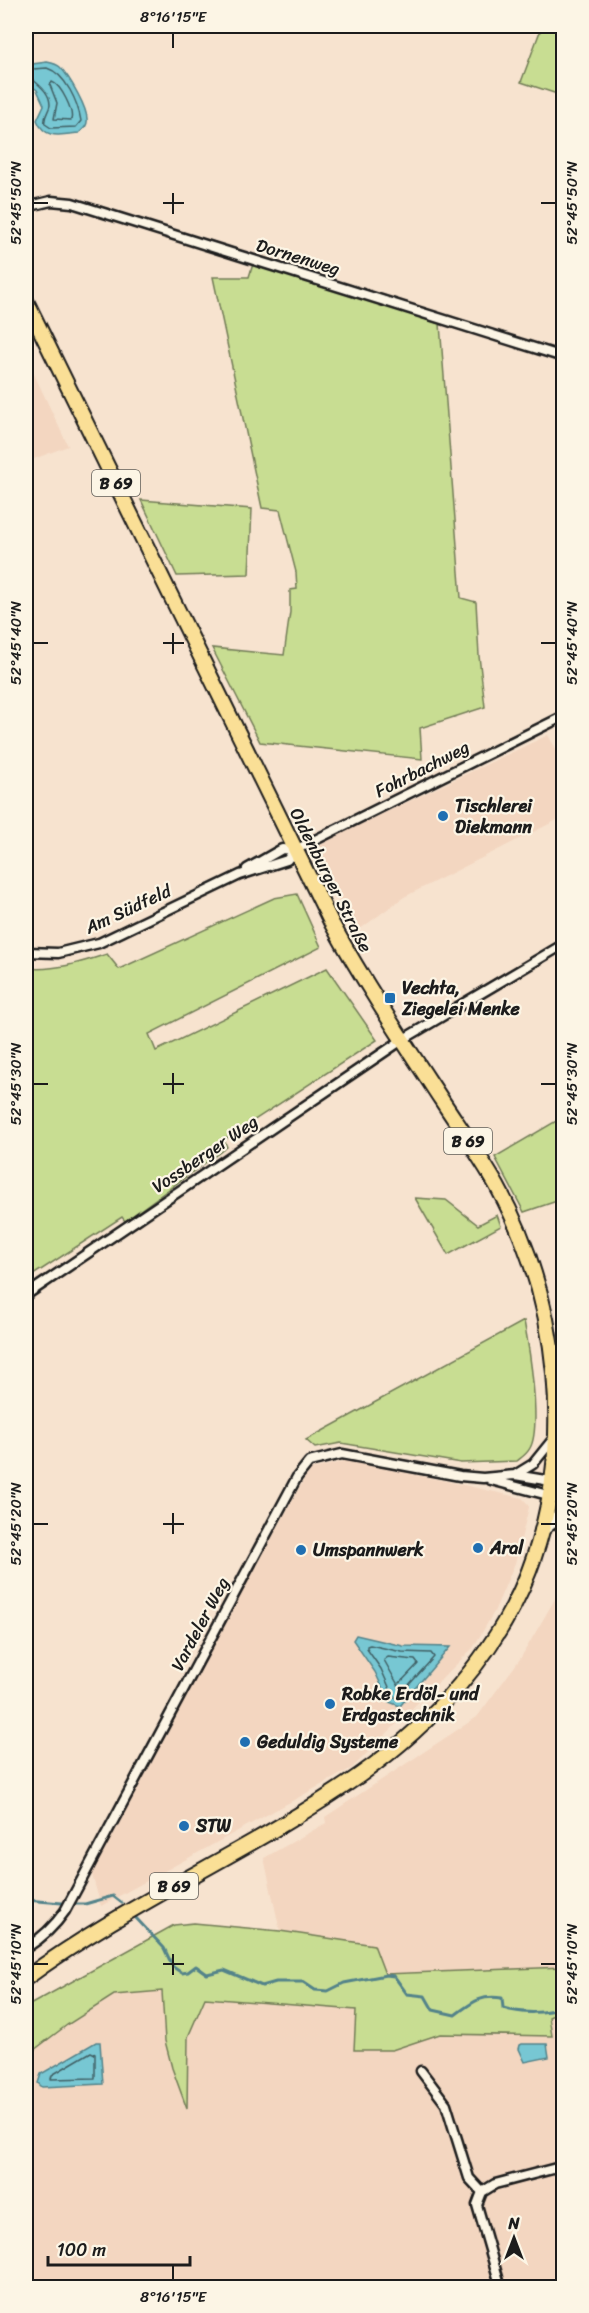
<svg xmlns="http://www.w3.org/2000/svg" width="589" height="2313" font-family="Sriracha,sans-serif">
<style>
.built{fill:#f3d6c0}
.green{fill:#c8dd92;stroke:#727c57;stroke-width:1.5}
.water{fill:#77c7d3;stroke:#53838a;stroke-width:1.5}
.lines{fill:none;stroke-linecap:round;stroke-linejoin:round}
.shore{stroke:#406065;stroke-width:1.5}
.stream{stroke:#53838a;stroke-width:3}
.street-casing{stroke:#1c1c1c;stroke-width:13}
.secondary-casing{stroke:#1c1c1c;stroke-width:16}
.primary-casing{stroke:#1c1c1c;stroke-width:18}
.street{stroke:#fcf5e5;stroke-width:8}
.secondary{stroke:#fcf5e5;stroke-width:12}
.primary{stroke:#fadf96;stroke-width:14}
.ticks{fill:none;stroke:#1c1c1c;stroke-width:2}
.poi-dot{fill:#1f6fb2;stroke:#fcf5e5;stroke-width:2}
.labels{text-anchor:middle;stroke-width:4.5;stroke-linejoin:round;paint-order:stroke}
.shield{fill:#fcf5e5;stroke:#5f5d58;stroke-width:1.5}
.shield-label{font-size:16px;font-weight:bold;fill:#1c1c1c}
.street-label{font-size:18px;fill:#1c1c1c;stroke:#fcf5e5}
.poi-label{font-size:18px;font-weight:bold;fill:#1c1c1c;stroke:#fcf5e5;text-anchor:start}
.neatline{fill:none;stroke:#1c1c1c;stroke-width:2}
.ticks-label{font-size:15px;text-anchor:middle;fill:#1c1c1c}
</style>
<rect width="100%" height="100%" fill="#f7e3cf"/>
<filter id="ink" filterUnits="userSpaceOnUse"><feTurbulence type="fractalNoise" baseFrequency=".0167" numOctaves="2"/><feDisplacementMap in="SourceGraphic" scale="12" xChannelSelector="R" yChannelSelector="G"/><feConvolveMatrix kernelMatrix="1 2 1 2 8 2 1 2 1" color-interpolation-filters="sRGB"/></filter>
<g filter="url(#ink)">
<!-- built -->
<path class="built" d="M 26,357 L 68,446 L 26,462 Z
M 548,735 L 563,761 L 563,817 L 404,897 L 356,932 L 316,855 L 320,846 L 330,839 Z
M 345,1461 L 446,1481 L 522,1498 L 526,1502 L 529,1507 L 515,1563 L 494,1612 L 473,1648 L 352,1768 L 101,1906 L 91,1871 L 309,1470 Z
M 563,1575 L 563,1967 L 384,1974 L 373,1945 L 280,1931 L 264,1858 L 326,1823 L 325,1817 L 477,1717 L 520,1659 L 555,1599 Z
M 162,1990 L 165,2041 L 172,2068 L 187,2107 L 188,2037 L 205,1998 L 357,2010 L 355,2050 L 392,2050 L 440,2034 L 552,2036 L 548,2017 L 563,2011 L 563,2287 L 26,2288 L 26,2056 L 67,2025 L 114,1995 Z"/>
<!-- green -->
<path class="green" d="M 542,26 L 563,26 L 563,96 L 521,82 Z
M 253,264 L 440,324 L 461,598 L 476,602 L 479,656 L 485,707 L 420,728 L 422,759 L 260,742 L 212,648 L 284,655 L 290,612 L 290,590 L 297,589 L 296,572 L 280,510 L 262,508 L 213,277 L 249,277 Z
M 141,500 L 252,509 L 249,574 L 177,576 Z
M 297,894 L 321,947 L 149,1034 L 156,1051 L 327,968 L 377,1040 L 224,1140 L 227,1147 L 125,1221 L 122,1217 L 30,1277 L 26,1278 L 26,968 C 54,971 80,963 107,954 L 119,969 L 274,898 Z
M 563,1117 L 563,1199 L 524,1212 L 495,1157 Z
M 415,1198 L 446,1200 L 478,1225 L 497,1215 L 501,1226 L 448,1255 Z
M 524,1321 C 529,1347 542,1427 530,1448 C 527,1454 522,1457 517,1461 L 461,1463 L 341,1443 L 315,1448 L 306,1440 Z
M 194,1923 L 280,1931 L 374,1945 L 385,1974 L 563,1967 L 563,2011 L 549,2017 L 552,2036 L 440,2034 L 392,2050 L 354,2050 L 356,2010 L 205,1998 L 188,2037 L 187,2109 L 172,2068 L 165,2041 L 162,1991 L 114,1995 L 67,2025 L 26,2056 L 26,2007 L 174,1925 Z"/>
<!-- water -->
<path class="water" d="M 47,62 C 52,63 57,64 60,67 C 69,76 89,110 87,122 C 87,127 82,130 79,133 C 60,135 45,140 37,120 L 44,105 L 37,90 L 26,82 L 26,67 L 32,64 Z
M 356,1635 L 403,1646 L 450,1647 L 400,1706 L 389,1702 L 375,1672 L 353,1640 Z
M 96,2042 L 100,2042 L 103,2084 L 42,2087 L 38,2083 L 41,2074 Z
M 522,2044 L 547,2044 L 549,2057 L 525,2062 L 519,2049 L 520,2045 Z"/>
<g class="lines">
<!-- shore -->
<path class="shore" d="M 47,68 C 66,74 78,103 81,121 L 76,127 L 51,128 L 45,124 C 43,116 49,112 50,105 C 50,90 35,83 27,74 L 33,69 Z
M 52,82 C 61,85 74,111 71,120 L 54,119 L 57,103 L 50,85 Z
M 370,1645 L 402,1652 L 431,1653 L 434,1657 L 397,1698 L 393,1696 L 381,1669 L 367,1649 L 367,1646 Z
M 388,1657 L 415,1660 L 418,1664 L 398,1685 L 384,1660 Z
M 91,2052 L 95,2054 L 95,2078 L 51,2079 L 52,2075 Z"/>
<!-- stream -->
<path class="stream" d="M 26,1900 L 74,1904 L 85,1904 L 113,1896 L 122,1903
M 136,1918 L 164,1948 L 173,1967 L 182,1973 L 188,1972 L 196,1966 L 207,1974 L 224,1970 L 262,1986 L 276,1982 L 303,1982 L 315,1990 L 328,1991 L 344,1983 L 386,1975 L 394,1976 L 407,1994 L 425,1996 L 433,2010 L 455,2015 C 473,2002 479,1995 502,1998 L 503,2008 C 522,2014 545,2014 564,2007"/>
<!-- street casing -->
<g class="street-casing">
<path id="street" d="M 26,207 L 51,201 L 72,203 L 560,356
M 247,869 L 282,849 L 295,850
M 26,952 L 58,953 L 99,943 L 240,875 L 287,860 L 295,850 L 564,716
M 26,1295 L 402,1040 L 564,944
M 515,1475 L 533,1464 L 554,1438
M 491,1480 L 548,1495
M 26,1948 C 42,1938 54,1927 65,1911 L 297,1477 L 309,1462 L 342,1454 L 460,1476 L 483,1478 L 515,1475 L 551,1481
M 421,2071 L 446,2104 L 469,2178 L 482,2192 L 477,2205 L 501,2288
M 482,2192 L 495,2184 L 564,2166"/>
</g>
<!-- secondary casing -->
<g class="secondary-casing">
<path id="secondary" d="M 548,1495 L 564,1499
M 541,1531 L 564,1512"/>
</g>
<!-- primary casing -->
<g class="primary-casing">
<path id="primary" d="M 26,301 L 332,924 C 365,984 403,1041 441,1099 C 460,1128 480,1156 497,1186 C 560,1301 576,1447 529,1571 C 497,1654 432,1724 360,1775 C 253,1850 131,1901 26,1978"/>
</g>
<!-- street -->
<use href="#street" class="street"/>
<!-- secondary -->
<use href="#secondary" class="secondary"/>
<!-- primary -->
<use href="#primary" class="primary"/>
</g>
</g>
<!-- ticks -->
<path class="ticks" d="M 173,33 L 173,48M 173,193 L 173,214M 33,203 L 48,203M 163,203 L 184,203M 541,203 L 556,203M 173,633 L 173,654M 33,643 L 48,643M 163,643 L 184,643M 541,643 L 556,643M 173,1073 L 173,1094M 33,1084 L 48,1084M 163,1084 L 184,1084M 541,1084 L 556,1084M 173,1513 L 173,1534M 33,1524 L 48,1524M 163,1524 L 184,1524M 541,1524 L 556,1524M 173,1954 L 173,1975M 33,1964 L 48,1964M 163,1964 L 184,1964M 541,1964 L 556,1964M 173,2265 L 173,2280"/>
<!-- markers -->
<g class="poi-dot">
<circle cx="443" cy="816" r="6"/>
<rect x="384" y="992" width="12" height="12" rx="3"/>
<circle cx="478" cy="1548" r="6"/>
<circle cx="301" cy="1550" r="6"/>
<circle cx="330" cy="1704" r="6"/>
<circle cx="245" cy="1742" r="6"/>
<circle cx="184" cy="1826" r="6"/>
</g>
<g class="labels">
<!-- shield labels -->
<g class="shield">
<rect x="92" y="470" width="48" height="26" rx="4.5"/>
<rect x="444" y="1128" width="48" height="26" rx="4.5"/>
<rect x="150" y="1873" width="48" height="26" rx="4.5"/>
</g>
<g class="shield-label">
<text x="116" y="489">B 69</text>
<text x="468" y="1147">B 69</text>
<text x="174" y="1892">B 69</text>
</g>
<!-- street labels -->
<g class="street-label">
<text transform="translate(298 257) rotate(17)" y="6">Dornenweg</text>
<text transform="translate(422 769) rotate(-27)" y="6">Fohrbachweg</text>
<text transform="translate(331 880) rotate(63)" y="6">Oldenburger Straße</text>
<text transform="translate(128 909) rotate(-25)" y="6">Am Südfeld</text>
<text transform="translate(205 1154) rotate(-34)" y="6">Vossberger Weg</text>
<text transform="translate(200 1624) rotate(-62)" y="6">Vardeler Weg</text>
</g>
<!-- poi labels -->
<g class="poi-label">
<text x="455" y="812">Tischlerei<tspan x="455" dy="21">Diekmann</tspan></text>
<text x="402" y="994">Vechta,<tspan x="402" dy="21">Ziegelei Menke</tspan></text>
<text x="490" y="1554">Aral</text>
<text x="313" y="1556">Umspannwerk</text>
<text x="342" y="1700">Robke Erdöl- und<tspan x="342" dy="21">Erdgastechnik</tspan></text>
<text x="257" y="1748">Geduldig Systeme</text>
<text x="196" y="1832">STW</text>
</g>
</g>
<!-- margin -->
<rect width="589" height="2313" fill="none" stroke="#fcf5e5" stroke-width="66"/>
<!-- north arrow -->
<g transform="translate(514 2238)" stroke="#fcf5e5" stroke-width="4.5" paint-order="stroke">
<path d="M0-4.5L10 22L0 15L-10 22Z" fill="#1c1c1c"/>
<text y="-9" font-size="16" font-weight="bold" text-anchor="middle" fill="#1c1c1c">N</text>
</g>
<!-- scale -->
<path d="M48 2256v9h142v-9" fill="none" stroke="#1c1c1c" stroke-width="3"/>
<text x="57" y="2256" font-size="18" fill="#1c1c1c" stroke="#fcf5e5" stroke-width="4.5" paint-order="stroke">100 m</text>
<rect x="33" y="33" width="523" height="2247" class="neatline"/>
<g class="ticks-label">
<text x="173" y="22">8°16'15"E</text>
<text transform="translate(16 203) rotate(-90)" y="5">52°45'50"N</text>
<text transform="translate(572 203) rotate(-90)" y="5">52°45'50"N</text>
<text transform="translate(16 643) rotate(-90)" y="5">52°45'40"N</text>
<text transform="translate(572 643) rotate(-90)" y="5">52°45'40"N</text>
<text transform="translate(16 1084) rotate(-90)" y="5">52°45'30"N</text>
<text transform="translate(572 1084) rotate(-90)" y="5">52°45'30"N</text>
<text transform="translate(16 1524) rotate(-90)" y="5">52°45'20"N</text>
<text transform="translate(572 1524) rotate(-90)" y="5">52°45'20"N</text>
<text transform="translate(16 1964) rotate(-90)" y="5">52°45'10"N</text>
<text transform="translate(572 1964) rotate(-90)" y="5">52°45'10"N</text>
<text x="173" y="2302">8°16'15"E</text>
</g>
</svg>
